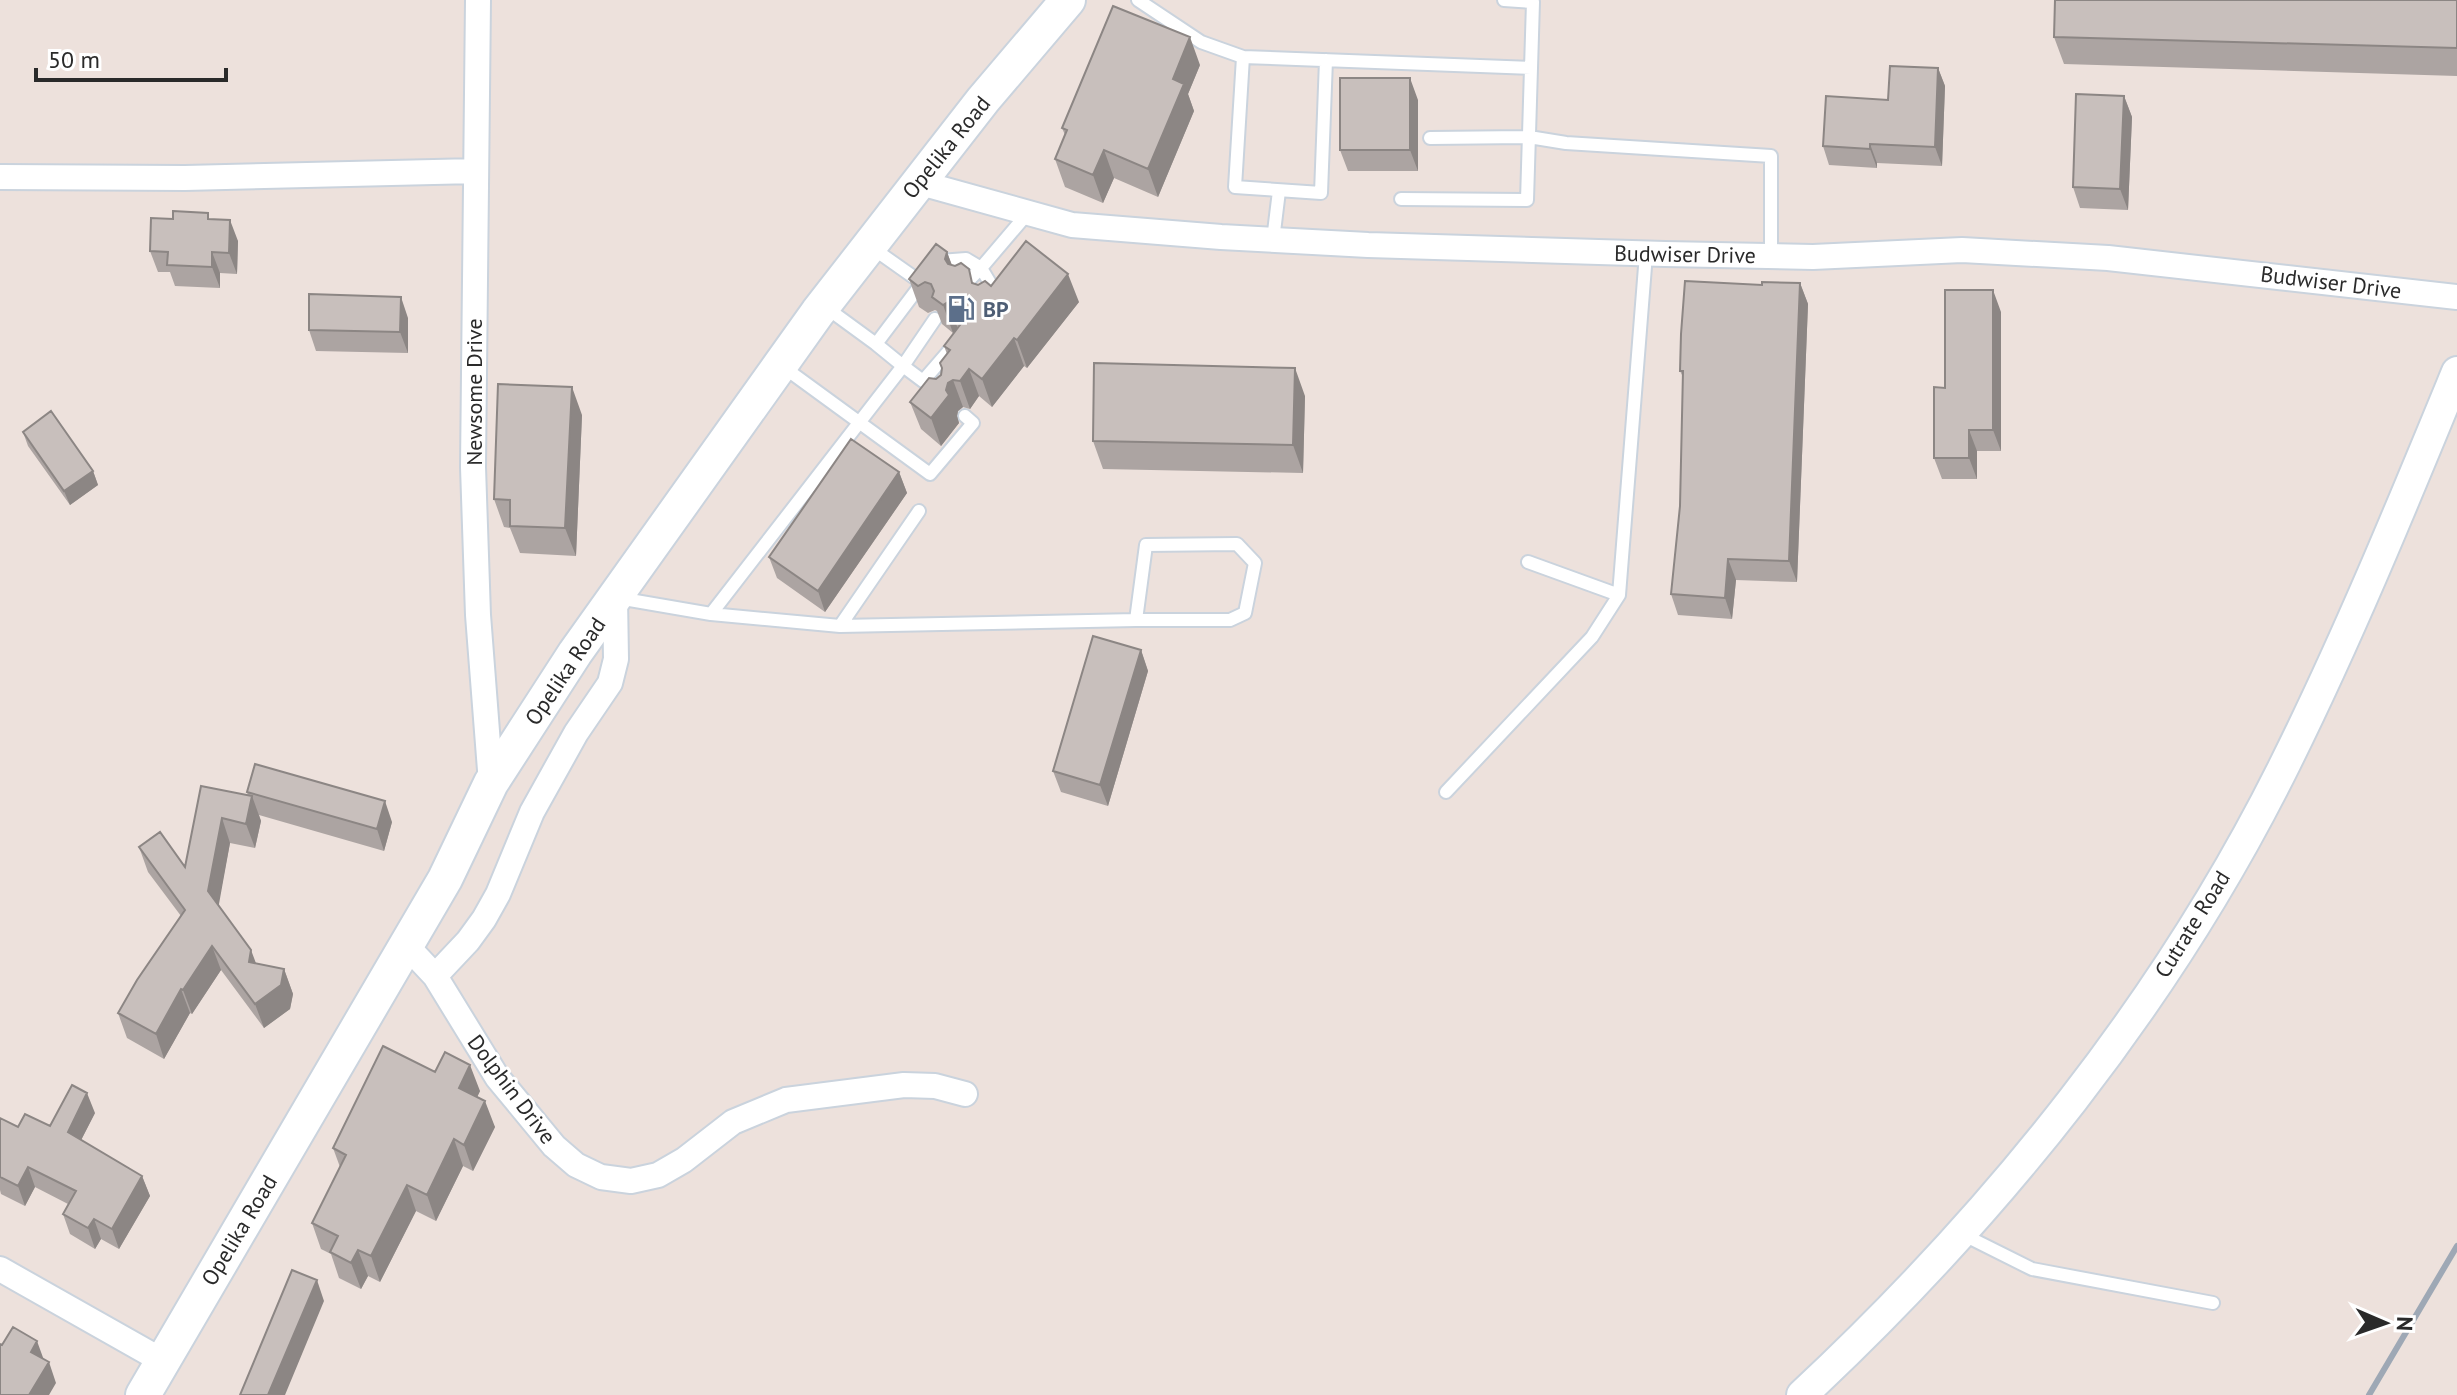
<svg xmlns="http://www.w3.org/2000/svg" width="2457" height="1395" font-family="'PT Sans',sans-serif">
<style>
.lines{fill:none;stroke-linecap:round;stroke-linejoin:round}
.service-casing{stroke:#cad3dd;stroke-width:16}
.minor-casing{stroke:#cad3dd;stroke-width:28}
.tertiary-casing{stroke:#cad3dd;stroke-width:34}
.secondary-casing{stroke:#cad3dd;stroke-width:38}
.service{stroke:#fff;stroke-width:12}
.minor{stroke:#fff;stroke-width:24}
.tertiary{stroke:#fff;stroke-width:30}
.secondary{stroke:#fff;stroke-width:34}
.rail{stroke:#9ea8b5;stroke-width:6}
.wall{fill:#aca4a2}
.shaded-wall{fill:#8c8684}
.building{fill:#c8bfbc;stroke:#8c8684;stroke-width:2}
.labels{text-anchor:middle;stroke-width:6;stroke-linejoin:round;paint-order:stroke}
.street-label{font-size:22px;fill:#2a2a2a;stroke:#fff}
.service-label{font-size:22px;font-weight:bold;fill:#4e5e75;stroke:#fff;text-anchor:start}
</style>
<rect width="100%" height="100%" fill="#ede1dc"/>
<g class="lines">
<!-- service casing -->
<g class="service-casing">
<path id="service" d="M 1138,0 L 1201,42 L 1243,57
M 1326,60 L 1321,193 L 1235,187 L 1243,57 L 1531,68
M 1430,138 L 1529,137 L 1566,143 L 1771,156 L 1771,256
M 1401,199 L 1527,200 L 1533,2 L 1504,0
M 1273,240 L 1279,191
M 871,247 L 922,283 L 924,281
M 936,266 L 940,261 L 966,259 L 981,268 L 1027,214
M 922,283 L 876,344 L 903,366 L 935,319
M 964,285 L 981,268 L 990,283 L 989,298
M 824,306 L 876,344
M 782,366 L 930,474 L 973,423 L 965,416
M 1528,562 L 1619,595
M 618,598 L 711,614 L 840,626 L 1136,620 L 1230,620 L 1245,613 L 1255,563 L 1237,544 L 1146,545 L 1136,620
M 711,614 L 903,366 L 923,381 L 955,344
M 840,626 L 919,511
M 1446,792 L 1592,637 L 1619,595 L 1646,254
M 1962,1234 L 2032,1269 L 2213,1303"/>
</g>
<!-- minor casing -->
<g class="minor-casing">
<path id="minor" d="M 478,0 L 473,467 L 478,615 L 491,783
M 0,177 L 185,178 L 476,171
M 917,182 L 1072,225 L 1221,237 L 1368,245 L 1665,254 L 1813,257 L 1962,250 L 2108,258 L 2457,297
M 405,944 L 435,976 L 497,1077 L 554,1146 L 576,1165 L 601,1177 L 631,1181 L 658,1175 L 684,1160 L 733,1122 L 786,1100 L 904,1085 L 935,1086 L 965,1094
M 435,976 L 468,941 L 484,919 L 498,894 L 532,812 L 576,733 L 610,683 L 616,659 L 615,597
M 0,1269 L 161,1360"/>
</g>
<!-- tertiary casing -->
<g class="tertiary-casing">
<path id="tertiary" d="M 1802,1395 C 1996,1214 2168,1001 2286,762 C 2349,635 2403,503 2457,372"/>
</g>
<!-- secondary casing -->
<g class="secondary-casing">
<path id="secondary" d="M 143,1395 L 445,879 L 491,783 L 575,653 L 818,312 L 983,100 L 1068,0"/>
</g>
<!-- service -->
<use href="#service" class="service"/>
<!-- minor -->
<use href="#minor" class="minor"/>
<!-- tertiary -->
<use href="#tertiary" class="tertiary"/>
<!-- secondary -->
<use href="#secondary" class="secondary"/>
<!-- rail -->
<path class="rail" d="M 2369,1395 L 2457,1246"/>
</g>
<!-- wall -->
<path class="wall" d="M 2457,0 L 2457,76 L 2064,64 L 2054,37 Z
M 1200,65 L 1188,94 L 1194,111 L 1158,197 L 1114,178 L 1103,203 L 1065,187 L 1055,159 L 1065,135 L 1062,128 Z
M 1938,68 L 1945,86 L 1942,166 L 1877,163 L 1877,168 L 1829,165 L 1823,146 Z
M 2124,96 L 2132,117 L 2128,210 L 2080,208 L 2073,187 Z
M 1418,100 L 1418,171 L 1348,171 L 1340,150 Z
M 210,219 L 238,241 L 237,274 L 220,273 L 220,288 L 175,286 L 170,272 L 158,272 L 150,251 Z
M 947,252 L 952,265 L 975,284 L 1079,302 L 1027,368 L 1024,366 L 992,407 L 979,396 L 970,409 L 963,407 L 958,411 L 957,416 L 959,423 L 941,446 L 921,429 L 910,402 L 941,375 L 942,370 L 940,363 L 947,354 L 944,346 L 954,332 L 953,333 L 942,324 L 937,311 L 935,310 L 928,313 L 919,307 L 909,279 Z
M 1800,283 L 1808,304 L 1797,582 L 1736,580 L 1732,619 L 1678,615 L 1671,594 L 1680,506 L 1683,377 L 1680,371 L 1762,285 Z
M 2001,312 L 2001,451 L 1977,451 L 1977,479 L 1942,479 L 1934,458 L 1945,388 Z
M 408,318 L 408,353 L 316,351 L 309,330 Z
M 1305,396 L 1303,473 L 1103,469 L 1093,441 Z
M 582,415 L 576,556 L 520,553 L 510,528 L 504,527 L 494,499 Z
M 23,432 L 93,471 L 98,485 L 70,505 L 28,446 Z
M 899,472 L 907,493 L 825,612 L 777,578 L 769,557 Z
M 1141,650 L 1148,671 L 1108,806 L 1061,792 L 1053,771 Z
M 201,786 L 248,796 L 247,792 L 392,822 L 384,851 L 259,815 L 261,821 L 255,848 L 230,843 L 218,905 L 256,964 L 284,969 L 293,994 L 290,1009 L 264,1028 L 221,970 L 192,1014 L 190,1013 L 164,1059 L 127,1038 L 118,1013 L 181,916 L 148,872 L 139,847 L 185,867 Z
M 435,1072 L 480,1091 L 477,1097 L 495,1127 L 473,1171 L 463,1166 L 436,1221 L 416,1211 L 380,1282 L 368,1276 L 361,1289 L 339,1278 L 331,1254 L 321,1249 L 312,1223 L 340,1167 L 333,1148 Z
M 95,1113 L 81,1140 L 142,1176 L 150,1196 L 119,1249 L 101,1239 L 95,1249 L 70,1234 L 63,1214 L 68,1204 L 35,1187 L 25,1206 L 1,1194 L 0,1190 L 0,1118 L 18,1127 L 50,1126 Z"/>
<!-- shaded-wall -->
<path class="shaded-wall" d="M 1190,37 L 1200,65 L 1188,94 L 1194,111 L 1158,197 L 1148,169 L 1173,79 Z
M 1938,68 L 1945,86 L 1942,166 L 1935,147 Z
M 1410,78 L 1418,100 L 1418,171 L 1410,150 Z
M 2124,96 L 2132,117 L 2128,210 L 2120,189 Z
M 1870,144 L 1877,163 L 1877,168 L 1870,149 Z
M 1104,150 L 1114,178 L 1103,203 L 1093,175 Z
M 230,220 L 238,241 L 237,274 L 229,253 Z
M 212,252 L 220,273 L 220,288 L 212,267 Z
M 947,252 L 957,280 L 945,259 Z
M 1068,274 L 1079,302 L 1027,368 L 1017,340 Z
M 1800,283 L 1808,304 L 1797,582 L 1789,561 Z
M 1993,290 L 2001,312 L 2001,451 L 1993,430 Z
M 401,297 L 408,318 L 408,353 L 400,332 Z
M 948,302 L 958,329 L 953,333 L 943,305 Z
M 1014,338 L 1024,366 L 992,407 L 982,379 Z
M 1295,368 L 1305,396 L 1303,473 L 1293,445 Z
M 969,369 L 979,396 L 970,409 L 960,381 Z
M 953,380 L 963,407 L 958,411 L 957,416 L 959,423 L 941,446 L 931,418 L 946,390 L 948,383 Z
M 572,387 L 582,415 L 576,556 L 565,528 Z
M 1969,430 L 1977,451 L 1977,479 L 1969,458 Z
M 93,471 L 98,485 L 70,505 L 64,491 Z
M 899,472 L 907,493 L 825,612 L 818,591 Z
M 1728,559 L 1736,580 L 1732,619 L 1725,598 Z
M 1141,650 L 1148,671 L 1108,806 L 1100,785 Z
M 252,796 L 261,821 L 255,848 L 246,824 Z
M 385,801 L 392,822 L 384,851 L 377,829 Z
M 222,818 L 230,843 L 217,915 L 208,891 Z
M 212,946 L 221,970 L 192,1014 L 183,990 Z
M 251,950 L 260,974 L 249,962 Z
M 284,969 L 293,994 L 290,1009 L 264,1028 L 255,1004 Z
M 181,989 L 190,1013 L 164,1059 L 156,1034 Z
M 470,1065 L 480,1091 L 469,1114 L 459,1088 Z
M 87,1093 L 95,1113 L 75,1152 L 68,1132 Z
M 485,1101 L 495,1127 L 473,1171 L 464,1145 Z
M 454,1139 L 463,1166 L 436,1221 L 427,1195 Z
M 28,1167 L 35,1187 L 25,1206 L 18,1186 Z
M 142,1176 L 150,1196 L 119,1249 L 112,1229 Z
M 407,1185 L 416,1211 L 380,1282 L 371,1256 Z
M 94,1219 L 101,1239 L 95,1249 L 88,1228 Z
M 358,1250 L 368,1276 L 361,1289 L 351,1263 Z
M 317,1280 L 324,1301 L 285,1395 L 268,1395 Z
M 37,1341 L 45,1363 L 31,1352 Z
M 49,1362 L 56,1383 L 49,1395 L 29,1395 Z"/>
<!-- building -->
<path class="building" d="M 2055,0 L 2457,0 L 2457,48 L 2054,37 Z
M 1113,6 L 1190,37 L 1173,79 L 1184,84 L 1148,169 L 1104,150 L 1093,175 L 1055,159 L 1067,130 L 1062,128 Z
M 1890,66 L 1938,68 L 1935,147 L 1870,144 L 1870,149 L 1823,146 L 1826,96 L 1888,100 Z
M 1340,78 L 1410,78 L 1410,150 L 1340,150 Z
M 2076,94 L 2124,96 L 2120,189 L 2073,187 Z
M 173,211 L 208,213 L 208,219 L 230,220 L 229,253 L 212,252 L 212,267 L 167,265 L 168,252 L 150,251 L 151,218 L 173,219 Z
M 1026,241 L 1068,274 L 1017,340 L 1014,338 L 982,379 L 969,369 L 960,381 L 953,380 L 948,383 L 946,390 L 949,395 L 931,418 L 910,402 L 929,378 L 936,379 L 941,375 L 942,368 L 940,363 L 950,350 L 944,346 L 963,321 L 957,316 L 959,308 L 955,303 L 948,302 L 943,305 L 932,297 L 934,291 L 931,284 L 925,282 L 918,286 L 909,279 L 936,244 L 947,252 L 945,259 L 948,264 L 955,266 L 961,263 L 969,269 L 972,283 L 978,285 L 985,281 L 991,286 Z
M 1685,281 L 1762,285 L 1762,282 L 1800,283 L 1789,561 L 1728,559 L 1725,598 L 1671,594 L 1680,506 L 1683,371 L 1680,371 L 1681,334 Z
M 1945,290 L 1993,290 L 1993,430 L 1969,430 L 1969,458 L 1934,458 L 1934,387 L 1945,388 Z
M 309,294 L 401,297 L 400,332 L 309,330 Z
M 1094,363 L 1295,368 L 1293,445 L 1093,441 Z
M 498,384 L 572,387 L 565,528 L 510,526 L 510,500 L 494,499 Z
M 51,411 L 93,471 L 64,491 L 23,432 Z
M 851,439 L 899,472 L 818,591 L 769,557 Z
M 1093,636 L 1141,650 L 1100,785 L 1053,771 Z
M 255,764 L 385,801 L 377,829 L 247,792 Z
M 201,786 L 252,796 L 246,824 L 222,818 L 208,891 L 251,950 L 249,962 L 284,969 L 281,985 L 255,1004 L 212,946 L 183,990 L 181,989 L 156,1034 L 118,1013 L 137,980 L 185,910 L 139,847 L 160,832 L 185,867 Z
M 383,1046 L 435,1072 L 445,1052 L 470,1065 L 459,1088 L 485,1101 L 464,1145 L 454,1139 L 427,1195 L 407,1185 L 371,1256 L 358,1250 L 351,1263 L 330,1252 L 338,1236 L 312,1223 L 346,1155 L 333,1148 Z
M 72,1085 L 87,1093 L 68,1132 L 142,1176 L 112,1229 L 94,1219 L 88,1228 L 63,1214 L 76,1191 L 28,1167 L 18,1186 L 0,1177 L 0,1118 L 18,1127 L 25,1114 L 50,1126 Z
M 292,1270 L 317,1280 L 268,1395 L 240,1395 Z
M 13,1327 L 37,1341 L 31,1352 L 49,1362 L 29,1395 L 0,1395 L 0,1344 L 2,1345 Z"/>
<!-- icons -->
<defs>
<g id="fuel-bare" transform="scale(2.16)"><path d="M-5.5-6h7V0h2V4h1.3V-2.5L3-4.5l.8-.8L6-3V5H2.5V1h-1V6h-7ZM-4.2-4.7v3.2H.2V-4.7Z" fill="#5c6f8a" stroke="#fff" stroke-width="2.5" paint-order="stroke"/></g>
</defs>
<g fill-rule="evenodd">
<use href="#fuel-bare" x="961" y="309"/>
</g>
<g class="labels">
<!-- street labels -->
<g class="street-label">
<text transform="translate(946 147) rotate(-51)" y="8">Opelika Road</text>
<text transform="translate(1685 254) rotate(1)" y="8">Budwiser Drive</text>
<text transform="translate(2331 282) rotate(7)" y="8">Budwiser Drive</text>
<text transform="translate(474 392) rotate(-90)" y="8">Newsome Drive</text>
<text transform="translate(565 671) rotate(-56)" y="8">Opelika Road</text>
<text transform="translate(2192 924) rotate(-58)" y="8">Cutrate Road</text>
<text transform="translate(512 1089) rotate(53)" y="8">Dolphin Drive</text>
<text transform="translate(239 1230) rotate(-59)" y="8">Opelika Road</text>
</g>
<!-- service labels -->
<g class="service-label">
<text x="983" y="317">BP</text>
</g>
</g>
<!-- north arrow -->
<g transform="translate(2385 1323) rotate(92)" stroke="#ffffff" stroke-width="6" paint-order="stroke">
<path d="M0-6L14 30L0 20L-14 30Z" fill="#2a2a2a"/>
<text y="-12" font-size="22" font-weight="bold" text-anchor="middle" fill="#2a2a2a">N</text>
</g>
<!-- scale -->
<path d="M36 68v12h190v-12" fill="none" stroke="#2a2a2a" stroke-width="4"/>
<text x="48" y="68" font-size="24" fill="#2a2a2a" stroke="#ffffff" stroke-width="6" paint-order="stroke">50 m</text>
</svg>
